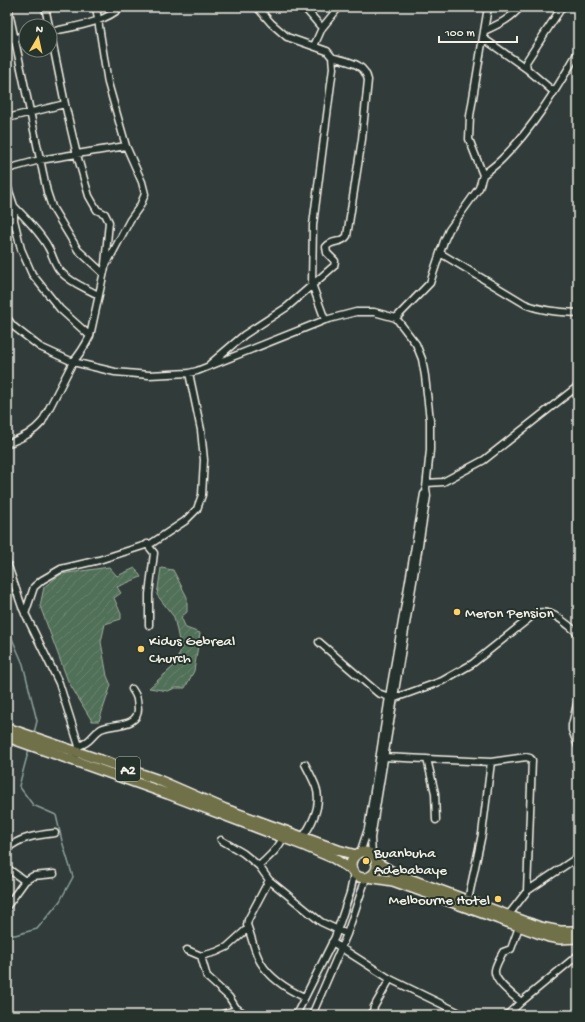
<svg xmlns="http://www.w3.org/2000/svg" width="585" height="1022" font-family="'Gochi Hand',sans-serif">
<style>
.garden{fill:url(#garden-furrows);stroke:#a2b0a0}
.lines{fill:none;stroke-linecap:round;stroke-linejoin:round}
.stream{stroke:#8ca19e;stroke-width:1.5}
.minor-casing{stroke:#f4f1e8;stroke-width:9}
.highway-casing{stroke:#f4f1e8;stroke-width:12}
.minor{stroke:#26332d;stroke-width:6}
.highway{stroke:#6f704a;stroke-width:9}
.poi-dot{fill:#ffd166;stroke:#26332d;stroke-width:1.5}
.labels{text-anchor:middle;stroke-width:4;stroke-linejoin:round;paint-order:stroke}
.shield{fill:#26332d;stroke:#b6b8b0;stroke-width:1}
.shield-label{font-size:14px;font-weight:bold;fill:#f4f1e8}
.poi-label{font-size:15px;fill:#f4f1e8;stroke:#26332d;text-anchor:start}
</style>
<defs>
<pattern id="garden-furrows" width="10" height="10" patternUnits="userSpaceOnUse"><rect width="10" height="10" fill="#516f58"/><path d="M-1 1l2-2M0 10L10 0M9 11l2-2" fill="none" stroke="#6b8470"/></pattern>
</defs>
<rect width="100%" height="100%" fill="#313b39"/>
<filter id="ink" filterUnits="userSpaceOnUse"><feTurbulence type="fractalNoise" baseFrequency=".025" numOctaves="2"/><feDisplacementMap in="SourceGraphic" scale="8" xChannelSelector="R" yChannelSelector="G"/><feConvolveMatrix kernelMatrix="1 2 1 2 8 2 1 2 1" color-interpolation-filters="sRGB"/></filter>
<g filter="url(#ink)">
<!-- garden -->
<path class="garden" d="M 109,567 L 117,576 L 135,568 L 141,577 L 117,587 L 121,593 L 114,598 L 121,614 L 121,619 L 105,624 L 101,642 L 107,676 L 111,685 L 99,721 L 92,721 L 68,681 L 40,606 L 44,587 L 61,574 Z
M 161,568 L 173,570 L 187,597 L 187,612 L 181,617 L 186,628 L 200,633 L 194,671 L 185,688 L 175,688 L 168,691 L 149,688 L 174,666 L 181,650 L 174,617 L 157,595 Z"/>
<g class="lines">
<!-- stream -->
<path class="stream" d="M 7,627 L 23,664 L 37,721 L 34,733
M 7,935 L 15,935 L 37,929 L 60,901 L 73,877 L 62,841 L 56,815 L 33,805 L 19,786 L 29,749"/>
<!-- minor casing -->
<g class="minor-casing">
<path id="minor" d="M 8,7 L 47,192 L 52,207 L 78,250 L 103,273
M 45,7 L 49,26
M 257,7 L 271,23 L 287,37 L 327,51 L 332,57 L 333,68 L 313,225 L 312,284 L 325,320
M 304,7 L 322,28
M 50,30 L 65,104 L 77,155 L 89,196 L 97,210 L 105,214 L 109,222 L 105,264
M 484,31 C 497,25 511,19 520,7
M 50,32 C 71,27 105,23 121,7
M 483,38 L 527,69 L 554,92
M 7,40 L 26,36
M 314,46 L 322,28 L 339,7
M 527,69 L 526,62 L 562,7
M 7,118 L 65,104
M 7,169 L 40,160 L 126,146
M 483,175 C 489,170 496,165 502,159 C 533,128 556,90 578,52
M 7,185 L 14,206 L 14,220 L 21,249 L 32,274 L 60,309 L 90,336
M 14,206 C 26,219 40,232 48,247 C 53,255 54,265 61,272 C 71,283 86,288 98,295
M 440,253 L 525,304 C 542,311 559,312 578,313
M 7,318 L 13,326 L 40,347 L 73,362 L 115,372 L 149,375 L 189,373 L 197,371 L 325,320 L 356,312 L 374,312 L 396,318 L 416,344 L 422,359 L 425,376 L 430,420 L 430,450 L 426,488 L 427,496 L 371,838 L 372,855
M 396,318 L 430,283 L 444,241 L 449,230 L 479,188 L 483,175 L 469,139 L 470,116 L 488,7
M 210,364 L 244,335 L 287,307 L 334,266 L 335,261 L 327,253 L 326,247 C 332,239 342,244 347,236 L 362,139 L 368,80 C 364,62 347,62 332,57
M 7,444 C 21,438 32,434 42,422 L 73,362 C 80,354 85,346 90,336 L 105,267 L 130,220 L 140,206 L 145,194 L 142,182 L 126,146 L 108,83 L 96,7
M 427,483 L 443,482 L 484,460 L 578,386
M 147,544 L 154,553 L 149,594 L 149,625
M 7,563 L 22,607 L 59,683 L 79,746 L 74,760
M 25,614 L 34,587 L 42,580 L 61,569 L 99,560 L 152,543 L 185,521 L 197,509 L 202,495 L 204,460 L 201,430 L 189,373
M 319,642 L 378,693 L 389,697 L 395,698 L 442,681 L 472,664 L 536,613 C 553,609 565,623 578,633
M 578,700 L 572,725 L 572,730 L 578,746
M 79,746 C 93,741 91,735 101,729 C 113,723 138,728 138,709 C 137,699 138,698 132,689
M 383,757 L 491,762 L 526,757 L 530,758 L 532,760 L 527,891
M 427,759 L 435,793 L 436,820
M 303,837 C 312,824 322,804 316,787 C 313,779 309,772 305,764
M 221,840 L 243,853 L 259,866 L 269,880 L 321,922 L 347,934
M 7,849 C 19,837 39,835 55,833
M 360,853 L 368,829 L 389,697 L 424,494
M 259,866 C 268,857 278,850 283,838
M 7,868 L 25,881
M 269,880 L 248,920 L 247,925 C 252,937 254,952 261,963 C 270,978 289,990 304,997
M 468,900 L 482,834 L 491,762
M 7,906 L 25,881 L 33,876 L 54,874
M 507,917 L 527,891 L 578,857
M 519,927 L 511,949 L 503,952 C 500,958 496,964 495,970 C 493,981 513,995 521,1002
M 332,942 L 390,979 L 464,1015
M 187,950 L 201,956 L 207,977 L 229,997 L 236,1008 L 247,1015
M 201,956 L 216,952 L 227,947 L 248,928
M 220,1015 L 238,1009
M 296,1015 L 335,937 L 350,893 L 354,874
M 312,1015 L 347,934 L 366,878
M 372,1015 L 374,1007 L 390,979
M 507,1015 L 521,1002 L 578,955"/>
</g>
<!-- highway casing -->
<g class="highway-casing">
<path id="highway" d="M 7,728 L 156,779 L 225,809 L 338,850 L 356,855
M 7,737 L 168,794 L 305,846 L 333,858 L 352,870
M351 865a13 13 0 1 1 26 0a13 13 0 1 1-26 0Z
M 376,862 L 396,874 L 540,927 L 560,931 L 578,931
M 368,877 L 393,881 L 549,937 L 560,939 L 578,938"/>
</g>
<!-- minor -->
<use href="#minor" class="minor"/>
<!-- highway -->
<use href="#highway" class="highway"/>
</g>
</g>
<!-- markers -->
<g class="poi-dot">
<circle cx="457" cy="612" r="4"/>
<circle cx="141" cy="649" r="4"/>
<circle cx="366" cy="861" r="4"/>
<circle cx="498" cy="899" r="4"/>
</g>
<g class="labels">
<!-- shield labels -->
<rect class="shield" x="116" y="757" width="24" height="24" rx="3"/>
<g class="shield-label">
<text x="128" y="774">A2</text>
</g>
<!-- poi labels -->
<g class="poi-label">
<text x="465" y="617">Meron Pension</text>
<text x="149" y="645">Kidus Gebreal<tspan x="149" dy="17">Church</tspan></text>
<text x="374" y="857">Buanbuha<tspan x="374" dy="17">Adebabaye</tspan></text>
<text x="490" y="904" text-anchor="end">Melbourne Hotel</text>
</g>
</g>
<!-- margin -->
<rect width="585" height="1022" fill="none" stroke="#26332d" stroke-width="24"/>
<rect x="12" y="12" width="561" height="998" fill="none" stroke="#f4f1e8" stroke-width="1.5" filter="url(#ink)"/>
<!-- north arrow -->
<g transform="translate(38 38) rotate(9)"><circle r="19" fill="#26332d" stroke="#787f78"/>
<path d="M0-3L7 15L0 10L-7 15Z" fill="#ffd166"/>
<text y="-6" font-size="11" font-weight="bold" text-anchor="middle" fill="#f4f1e8">N</text>
</g>
<!-- scale -->
<path d="M439 36v6h78v-6" fill="none" stroke="#f4f1e8" stroke-width="2"/>
<text x="445" y="36" font-size="12" fill="#f4f1e8" stroke="#26332d" stroke-width="3" paint-order="stroke">100 m</text>
</svg>
